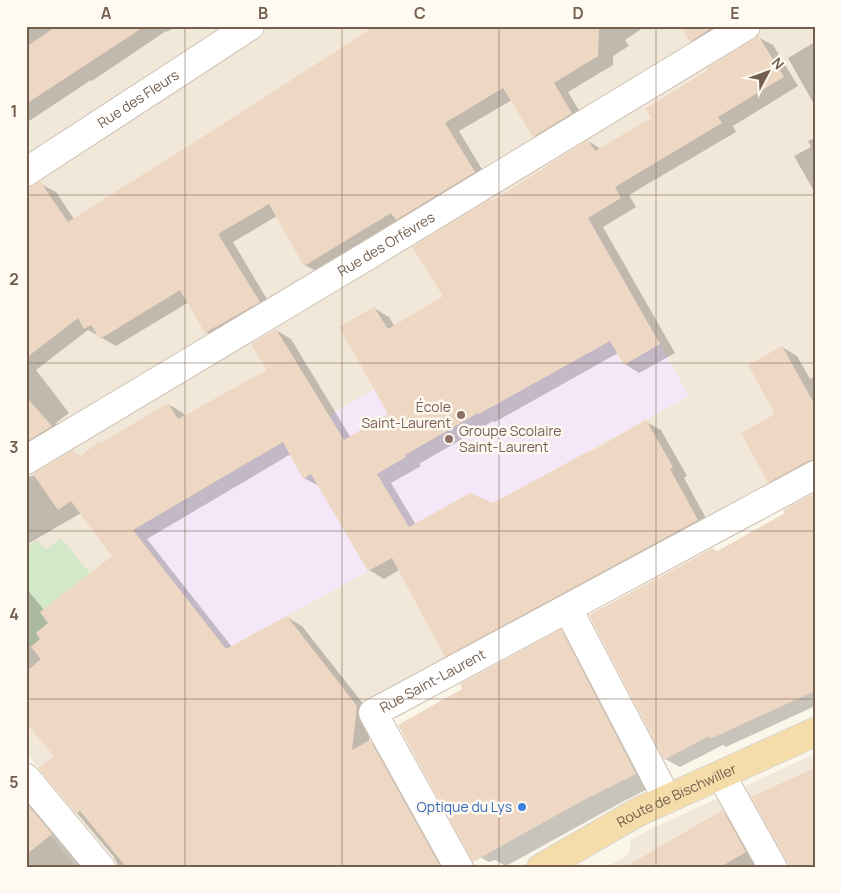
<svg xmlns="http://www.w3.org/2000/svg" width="841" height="894" font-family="Manrope,sans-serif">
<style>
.residential{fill:#f2e8d9}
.education{fill:#f3e7f8}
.green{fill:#d3e8c9}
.shadow{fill:#0003}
.building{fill:#eed8c4}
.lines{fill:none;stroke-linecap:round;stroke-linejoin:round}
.minor-casing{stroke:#cdbfb1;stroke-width:30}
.major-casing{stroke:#dbd5d1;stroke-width:30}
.minor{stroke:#fff;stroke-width:28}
.major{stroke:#f4dda9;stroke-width:28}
.grid{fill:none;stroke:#745f4f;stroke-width:1;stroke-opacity:0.55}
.education-dot{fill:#8d6e63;stroke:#fef9f1;stroke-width:2}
.shop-dot{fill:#3f7fe0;stroke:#fef9f1;stroke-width:2}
.labels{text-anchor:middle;stroke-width:5;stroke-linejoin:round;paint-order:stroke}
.street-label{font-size:14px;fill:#745f4f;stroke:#fef9f1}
.education-label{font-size:14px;fill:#785e54;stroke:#fef9f1;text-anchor:end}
.shop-label{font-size:14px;fill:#366cbe;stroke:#fef9f1;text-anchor:end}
.neatline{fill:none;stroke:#745f4f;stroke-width:2}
.grid-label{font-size:16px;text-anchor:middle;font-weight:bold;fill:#745f4f}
</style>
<rect width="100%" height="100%" fill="#fbf6ea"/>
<!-- residential -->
<path class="residential" d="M 26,26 L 815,26 L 815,462 L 368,727 L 368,737 L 372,746 L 440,868 L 450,866 L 450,868 L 121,868 L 26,753 Z
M 815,754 L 815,868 L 605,868 L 629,854 L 631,840 L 655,827 Z
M 26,807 L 77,868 L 26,868 Z"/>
<!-- education -->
<path class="education" d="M 589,218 L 689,396 L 226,649 L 133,530 L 443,349 L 541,246 Z"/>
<!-- green -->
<path class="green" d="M 61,538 L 90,573 L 40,612 L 48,623 L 36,633 L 40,639 L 26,649 L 26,548 L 37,540 L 46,550 Z"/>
<!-- shadow -->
<path class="shadow" d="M 26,26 L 176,26 L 167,32 L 166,31 L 92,81 L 91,80 L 26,123 Z
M 378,26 L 646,26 L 625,40 L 629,46 L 613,56 L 613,65 L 568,92 L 586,122 L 549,145 L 534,136 L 512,100 L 459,131 L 489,181 L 320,273 L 305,265 L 277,216 L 233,242 L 274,311 L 221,340 L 206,332 L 189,302 L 116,346 L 88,330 L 36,370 L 69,413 L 56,423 L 66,435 L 26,464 L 26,193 L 41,184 L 56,192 L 74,219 Z
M 682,26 L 744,26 L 706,49 L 691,41 Z
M 758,37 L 773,45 L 798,86 L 733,126 L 736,132 L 629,195 L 636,207 L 603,227 L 675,353 L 639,373 L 625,364 L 618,353 L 495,422 L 493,421 L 419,464 L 421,466 L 391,483 L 416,525 L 493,505 L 593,452 L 646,422 L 661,430 L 687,476 L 684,478 L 712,529 L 461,664 L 446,656 L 399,570 L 384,579 L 369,570 L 319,486 L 304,478 L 291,454 L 147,539 L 232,647 L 287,617 L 302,626 L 372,715 L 369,743 L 370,742 L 385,750 L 450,868 L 117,868 L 118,866 L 114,857 L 40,769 L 55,756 L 26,721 L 26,588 L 44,610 L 113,556 L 81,513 L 26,545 L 26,474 L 27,477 L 35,475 L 73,452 L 81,457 L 100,442 L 102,444 L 168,404 L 183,413 L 185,417 L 268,371 L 276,330 L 291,339 L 351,438 L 390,415 L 374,308 L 389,317 L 395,327 L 444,297 L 493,202 L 588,141 L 601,149 L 653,119 L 710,71 Z
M 815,42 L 815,106 L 788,58 Z
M 815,138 L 815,193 L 794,156 L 811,147 L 808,141 Z
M 782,347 L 797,356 L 810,379 L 815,376 L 815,474 L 784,490 L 769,482 L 777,415 Z
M 815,494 L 815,706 L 726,747 L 723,745 L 680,767 L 665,759 L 713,549 L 718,552 L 787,514 Z
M 561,631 L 581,643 L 656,785 L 624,801 L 506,866 L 495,860 L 489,862 L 469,851 L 464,690 Z
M 26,797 L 87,868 L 26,868 Z
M 723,812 L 738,821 L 765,868 L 626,868 Z"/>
<!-- building -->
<path class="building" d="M 57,26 L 145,26 L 26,104 L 26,47 Z
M 375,26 L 599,26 L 598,56 L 554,83 L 572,113 L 533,137 L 503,88 L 445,123 L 475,172 L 396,220 L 391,213 L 304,266 L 269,204 L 218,234 L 260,302 L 205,333 L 180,290 L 100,339 L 91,325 L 84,329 L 78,318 L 26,358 L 26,188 L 34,185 L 40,181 L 68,222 L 226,122 Z
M 681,26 L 715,26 L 690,42 Z
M 758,35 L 784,77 L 718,117 L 722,123 L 615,187 L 621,198 L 588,218 L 660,344 L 624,365 L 610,341 L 479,414 L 478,413 L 405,455 L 406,457 L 377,474 L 409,527 L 470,493 L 493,503 L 591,450 L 592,451 L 646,420 L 673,467 L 670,469 L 698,520 L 445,657 L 392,558 L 368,571 L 311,474 L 303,479 L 283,442 L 133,530 L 226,649 L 287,616 L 357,706 L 352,750 L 370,740 L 441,868 L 127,868 L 80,811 L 76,814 L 38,768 L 54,756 L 26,723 L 26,672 L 41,659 L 31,647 L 40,639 L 36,633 L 48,623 L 40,612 L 112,556 L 71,501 L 58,510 L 33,474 L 73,450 L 79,457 L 100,441 L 101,443 L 168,403 L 178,419 L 267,370 L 251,344 L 276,329 L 344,440 L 388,414 L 339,327 L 374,307 L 388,329 L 443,296 L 412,247 L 491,199 L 492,201 L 588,140 L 595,151 L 651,118 L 645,109 L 708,70 L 707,68 L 754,39 Z
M 782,346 L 815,405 L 815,459 L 808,461 L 768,483 L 741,433 L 775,414 L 748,365 Z
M 26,397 L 52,426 L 26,442 Z
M 815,493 L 815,691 L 710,739 L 709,736 L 664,760 L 589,615 L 713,548 L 716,552 L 785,513 L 783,510 Z
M 561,629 L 636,774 L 580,802 L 473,862 L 398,725 L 462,689 L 460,684 Z
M 815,768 L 815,868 L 791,868 L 751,797 Z
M 26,803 L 52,834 L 26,855 Z
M 723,810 L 746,852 L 719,868 L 623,868 Z"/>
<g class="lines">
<!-- minor casing -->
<g class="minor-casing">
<g id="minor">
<path id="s1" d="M 26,172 L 250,26"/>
<path id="s2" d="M 26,460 L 367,256 L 746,26"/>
<path d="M 568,609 L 667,799"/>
<path d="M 721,775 L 773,868"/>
<path d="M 26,778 L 101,868"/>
<path id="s3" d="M 459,868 L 373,713 L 815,475"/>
</g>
</g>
<!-- major casing -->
<g class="major-casing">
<g id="major">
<path id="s4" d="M 541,868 L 638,812 L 815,732"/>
</g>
</g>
<!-- minor -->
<use href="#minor" class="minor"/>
<!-- major -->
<use href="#major" class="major"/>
</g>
<!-- grid -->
<path class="grid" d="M 185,26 L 185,868M 342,26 L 342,868M 499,26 L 499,868M 656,26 L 656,868M 26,195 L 815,195M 26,363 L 815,363M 26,531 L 815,531M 26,699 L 815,699"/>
<!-- markers -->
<g class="education-dot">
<circle cx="461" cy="415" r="5"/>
<circle cx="449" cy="439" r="5"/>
</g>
<circle class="shop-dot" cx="522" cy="807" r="5"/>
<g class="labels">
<!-- street labels -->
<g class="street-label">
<text dy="5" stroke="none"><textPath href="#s1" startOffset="134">Rue des Fleurs</textPath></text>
<text dy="5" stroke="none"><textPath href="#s2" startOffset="420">Rue des Orfèvres</textPath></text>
<text dy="5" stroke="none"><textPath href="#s3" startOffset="245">Rue Saint-Laurent</textPath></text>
<text dy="5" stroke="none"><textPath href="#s4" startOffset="154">Route de Bischwiller</textPath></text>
</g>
<!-- education labels -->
<g class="education-label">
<text x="451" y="412">École<tspan x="451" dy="16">Saint-Laurent</tspan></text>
<text x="459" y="436" text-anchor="start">Groupe Scolaire<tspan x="459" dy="16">Saint-Laurent</tspan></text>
</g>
<!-- shop labels -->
<g class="shop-label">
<text x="512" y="812">Optique du Lys</text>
</g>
</g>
<!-- border -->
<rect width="841" height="894" fill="none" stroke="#fef9f1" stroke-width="55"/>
<!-- north arrow -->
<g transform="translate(768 72) rotate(49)" stroke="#fef9f1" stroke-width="4" paint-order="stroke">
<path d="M0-4L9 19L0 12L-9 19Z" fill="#745f4f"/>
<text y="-8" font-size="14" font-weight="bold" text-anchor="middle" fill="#745f4f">N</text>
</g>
<rect x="28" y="28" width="786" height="838" class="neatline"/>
<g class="grid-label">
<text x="106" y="19">A</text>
<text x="263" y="19">B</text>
<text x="420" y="19">C</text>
<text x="578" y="19">D</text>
<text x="735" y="19">E</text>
<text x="14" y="117">1</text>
<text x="14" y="285">2</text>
<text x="14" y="453">3</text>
<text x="14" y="620">4</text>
<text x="14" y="788">5</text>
</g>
</svg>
